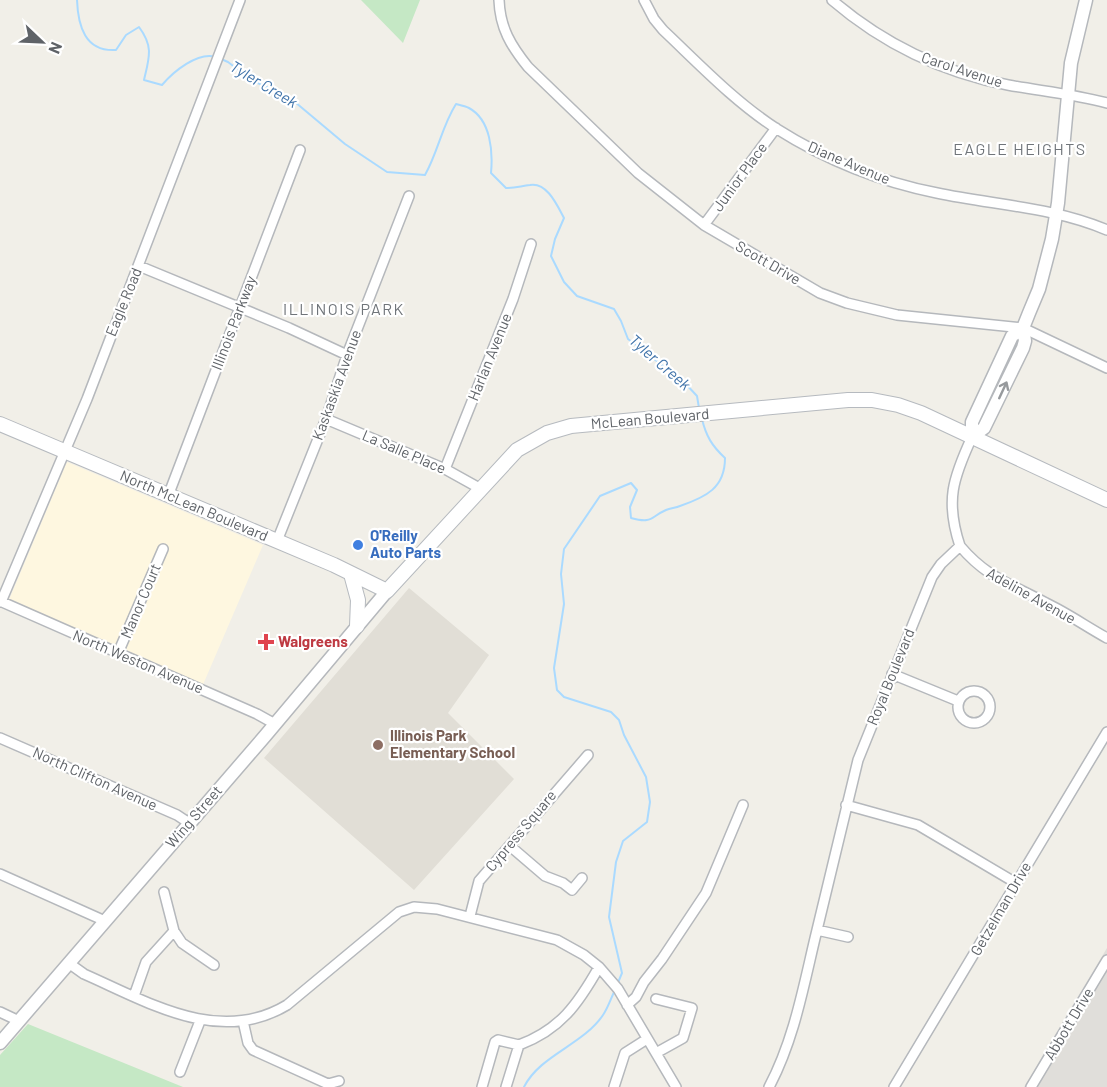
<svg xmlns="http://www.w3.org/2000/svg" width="1107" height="1087" font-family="Barlow,sans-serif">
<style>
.commercial{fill:#fef7e0}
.industrial{fill:#e0deda}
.education{fill:#e1ded6}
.green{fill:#c5e8c5}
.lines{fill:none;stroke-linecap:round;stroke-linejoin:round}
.stream{stroke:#aadaff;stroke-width:2}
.minor-casing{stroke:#b5b8bc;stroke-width:12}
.tertiary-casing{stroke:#b5b8bc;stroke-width:15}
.secondary-casing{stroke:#b6babf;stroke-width:16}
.minor{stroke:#fff;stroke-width:9}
.tertiary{stroke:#fff;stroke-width:12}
.secondary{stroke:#fff;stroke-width:14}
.oneway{stroke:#979a9d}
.shop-dot{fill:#3f7fe0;stroke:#fff;stroke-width:2}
.health-dot{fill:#e0444e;stroke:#fff;stroke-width:2}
.education-dot{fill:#8d6e63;stroke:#fff;stroke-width:2}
.labels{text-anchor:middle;stroke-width:4.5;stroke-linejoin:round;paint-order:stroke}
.street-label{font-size:15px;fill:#5f6368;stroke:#fff}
.shop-label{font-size:15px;font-weight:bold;fill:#366cbe;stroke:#fff;text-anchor:start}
.health-label{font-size:15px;font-weight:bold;fill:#be3a42;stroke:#fff;text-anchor:start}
.education-label{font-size:15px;font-weight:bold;fill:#785e54;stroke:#fff;text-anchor:start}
.water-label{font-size:16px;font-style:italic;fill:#4174aa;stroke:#fff}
.neighbourhood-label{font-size:16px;letter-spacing:1.5px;fill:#70757a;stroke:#fff}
</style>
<rect width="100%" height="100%" fill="#f1efe8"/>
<!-- commercial -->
<path class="commercial" d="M 67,462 L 263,545 L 202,687 L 9,600 Z"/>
<!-- industrial -->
<path class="industrial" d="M 1107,948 L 1107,1087 L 1024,1087 Z"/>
<!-- education -->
<path class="education" d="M 409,588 L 489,655 L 448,713 L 514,779 L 414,890 L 264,758 Z"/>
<!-- green -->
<path class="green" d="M 361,0 L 420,0 L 403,43 Z
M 28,1024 L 183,1087 L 0,1087 L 0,1055 Z"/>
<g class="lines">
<!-- stream -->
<path class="stream" d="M 77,0 C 78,26 85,52 116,50 L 126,35 L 139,27 C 154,47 149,58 144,80 L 162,85 C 173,72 198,51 216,57
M 221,59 L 228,62 L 253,81 L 289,97 L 345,144 L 387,172 L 425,175 C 438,152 442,126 456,104 C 460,105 465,106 469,108 C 491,120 493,152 491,173 L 506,188 C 515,188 521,186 530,185 C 547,182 557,205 564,218 L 555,239 L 551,256 L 564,282 L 577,296 L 614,309 L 621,321 L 628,339 L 684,382 L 697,396 L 699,408
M 617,985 L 622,973 L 609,917 L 616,862 L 623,841 L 647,822 L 650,802 L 646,777 L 624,735 L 619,720 L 611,712 L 564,697 L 557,690 L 554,668 L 564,604 L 561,574 L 564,549 L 600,496 L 631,483 L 637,490 L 630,507 L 631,518 C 653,524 650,517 666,510 C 671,508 676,508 680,506 C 706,497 725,488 725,458 C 712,446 706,436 702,419
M 524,1087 C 540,1055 583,1045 603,1015 C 608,1008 611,998 615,990"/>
<!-- minor casing -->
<g class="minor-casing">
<path id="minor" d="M 499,0 C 500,28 511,46 528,67 L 638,173 L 704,225 L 820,293 L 847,303 L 897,315 L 1023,328 L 1107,368
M 644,0 L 654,19 L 663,30 C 699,64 735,102 777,129 C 826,160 881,182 937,193 C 994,205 1053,207 1107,230
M 832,0 C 882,43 943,73 1008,85 C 1041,91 1074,94 1107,103
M 704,225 L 776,128
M 139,266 L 289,328 L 347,355
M 326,419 L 445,469 L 481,489
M 445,469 L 513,299 L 531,244
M 168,496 L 300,150
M 277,541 L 326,419 L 347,355 L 409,196
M 960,546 C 987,578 1011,584 1046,603 C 1067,613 1087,627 1107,638
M 0,601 L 257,714 L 275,724
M 1,602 L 87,399 L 240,0
M 118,653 L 163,549
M 892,674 L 958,701
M958 707a16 16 0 1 1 32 0a16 16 0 1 1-32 0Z
M 0,738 L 177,815 L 189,823
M 846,805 L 918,825 L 1016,883
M 510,846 L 545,876 L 563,883 L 572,890 L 582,878
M 0,874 L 105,921
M 470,916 L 479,881 L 588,755
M 174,931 L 182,943 L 214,965
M 848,937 L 817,930 L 858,760 L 932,577 L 941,564 L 960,546 C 945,501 953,478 972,437
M 70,964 L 84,974 C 148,1002 219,1046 287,1005 L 399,912 L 414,907 L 437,909 L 557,940 L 584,955 L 599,967 L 618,989 L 676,1087
M 134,996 L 146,962 L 174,931 L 164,892
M 656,999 L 692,1008 L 683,1038 L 656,1053
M 627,1005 L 636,997 L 644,982 L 662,959 L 706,893 L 743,805
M 0,1012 L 19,1021
M 243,1021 L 248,1043 L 253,1050 L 328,1084 L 339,1081
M 519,1045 C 560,1030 578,1004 599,967
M 180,1072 L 200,1021
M 482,1087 L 495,1042 L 498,1040 L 519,1045
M 506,1087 L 519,1045
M 614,1087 L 625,1053 L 647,1039
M 769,1087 C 795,1038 804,983 817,930
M 894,1087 L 1107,732
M 1031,1087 L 1107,960"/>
</g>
<!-- tertiary casing -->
<g class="tertiary-casing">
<path id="tertiary" d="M 1023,328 L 1025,341 L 1023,348 L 984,428 L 972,437 L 972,422 L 1012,336 L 1023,328 L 1029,313 L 1039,289 L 1052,239 L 1058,203 L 1071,63 L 1086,0
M 0,1043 L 265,736 L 387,591"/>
</g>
<!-- secondary casing -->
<g class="secondary-casing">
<path id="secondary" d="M 0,424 L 334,565 L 387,591 L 517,450 L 547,433 L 571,426 L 848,400 L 872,400 L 898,405 L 921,413 L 1107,500
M 351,574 L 358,600 L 357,626"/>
</g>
<!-- minor -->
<use href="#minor" class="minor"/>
<!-- tertiary -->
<use href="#tertiary" class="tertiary"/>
<!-- secondary -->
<use href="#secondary" class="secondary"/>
</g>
<!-- one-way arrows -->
<defs><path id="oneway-shaft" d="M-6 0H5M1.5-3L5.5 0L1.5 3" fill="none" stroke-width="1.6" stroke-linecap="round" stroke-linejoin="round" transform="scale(1.5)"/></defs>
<use class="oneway" href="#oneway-shaft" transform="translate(1003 390) rotate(-65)"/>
<!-- markers -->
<circle class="shop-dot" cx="358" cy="545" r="6"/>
<path class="health-dot" d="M263 633h6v6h6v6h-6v6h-6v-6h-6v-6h6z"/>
<circle class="education-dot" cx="378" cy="745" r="6"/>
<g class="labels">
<!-- street labels -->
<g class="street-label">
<text transform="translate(962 70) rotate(18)" y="5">Carol Avenue</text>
<text transform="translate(849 163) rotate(23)" y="5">Diane Avenue</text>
<text transform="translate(740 177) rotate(-54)" y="5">Junior Place</text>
<text transform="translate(768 263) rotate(30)" y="5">Scott Drive</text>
<text transform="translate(124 302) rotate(-68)" y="5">Eagle Road</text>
<text transform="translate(234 323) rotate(-69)" y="5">Illinois Parkway</text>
<text transform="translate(490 357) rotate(-68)" y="5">Harlan Avenue</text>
<text transform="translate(337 385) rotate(-70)" y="5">Kaskaskia Avenue</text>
<text transform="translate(650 419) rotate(-5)" y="5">McLean Boulevard</text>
<text transform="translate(404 452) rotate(23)" y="5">La Salle Place</text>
<text transform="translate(194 506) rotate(23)" y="5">North McLean Boulevard</text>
<text transform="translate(1031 596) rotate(29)" y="5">Adeline Avenue</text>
<text transform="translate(141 601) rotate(-67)" y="5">Manor Court</text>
<text transform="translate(138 662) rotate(23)" y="5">North Weston Avenue</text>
<text transform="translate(891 677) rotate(-68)" y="5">Royal Boulevard</text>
<text transform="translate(95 779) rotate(24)" y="5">North Clifton Avenue</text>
<text transform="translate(194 817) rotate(-49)" y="5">Wing Street</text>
<text transform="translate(521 831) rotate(-50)" y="5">Cypress Square</text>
<text transform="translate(1001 909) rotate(-60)" y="5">Getzelman Drive</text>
<text transform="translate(1069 1024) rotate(-59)" y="5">Abbott Drive</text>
</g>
<!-- shop labels -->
<g class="shop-label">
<text x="370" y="541">O'Reilly<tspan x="370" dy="17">Auto Parts</tspan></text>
</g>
<!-- health labels -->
<g class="health-label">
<text x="278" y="647">Walgreens</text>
</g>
<!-- education labels -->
<g class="education-label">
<text x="390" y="741">Illinois Park<tspan x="390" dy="17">Elementary School</tspan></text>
</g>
<!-- water labels -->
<g class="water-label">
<text transform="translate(264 84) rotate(31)" y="6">Tyler Creek</text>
<text transform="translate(660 362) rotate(41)" y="6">Tyler Creek</text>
</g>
<!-- neighbourhood labels -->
<g class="neighbourhood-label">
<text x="1020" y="155">EAGLE HEIGHTS</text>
<text x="344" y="315">ILLINOIS PARK</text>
</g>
</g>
<!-- north arrow -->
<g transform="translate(42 42) rotate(113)" stroke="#ffffff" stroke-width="4.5" paint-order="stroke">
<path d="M0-4.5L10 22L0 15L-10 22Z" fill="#5f6368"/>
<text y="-9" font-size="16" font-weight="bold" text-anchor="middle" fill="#5f6368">N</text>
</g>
</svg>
